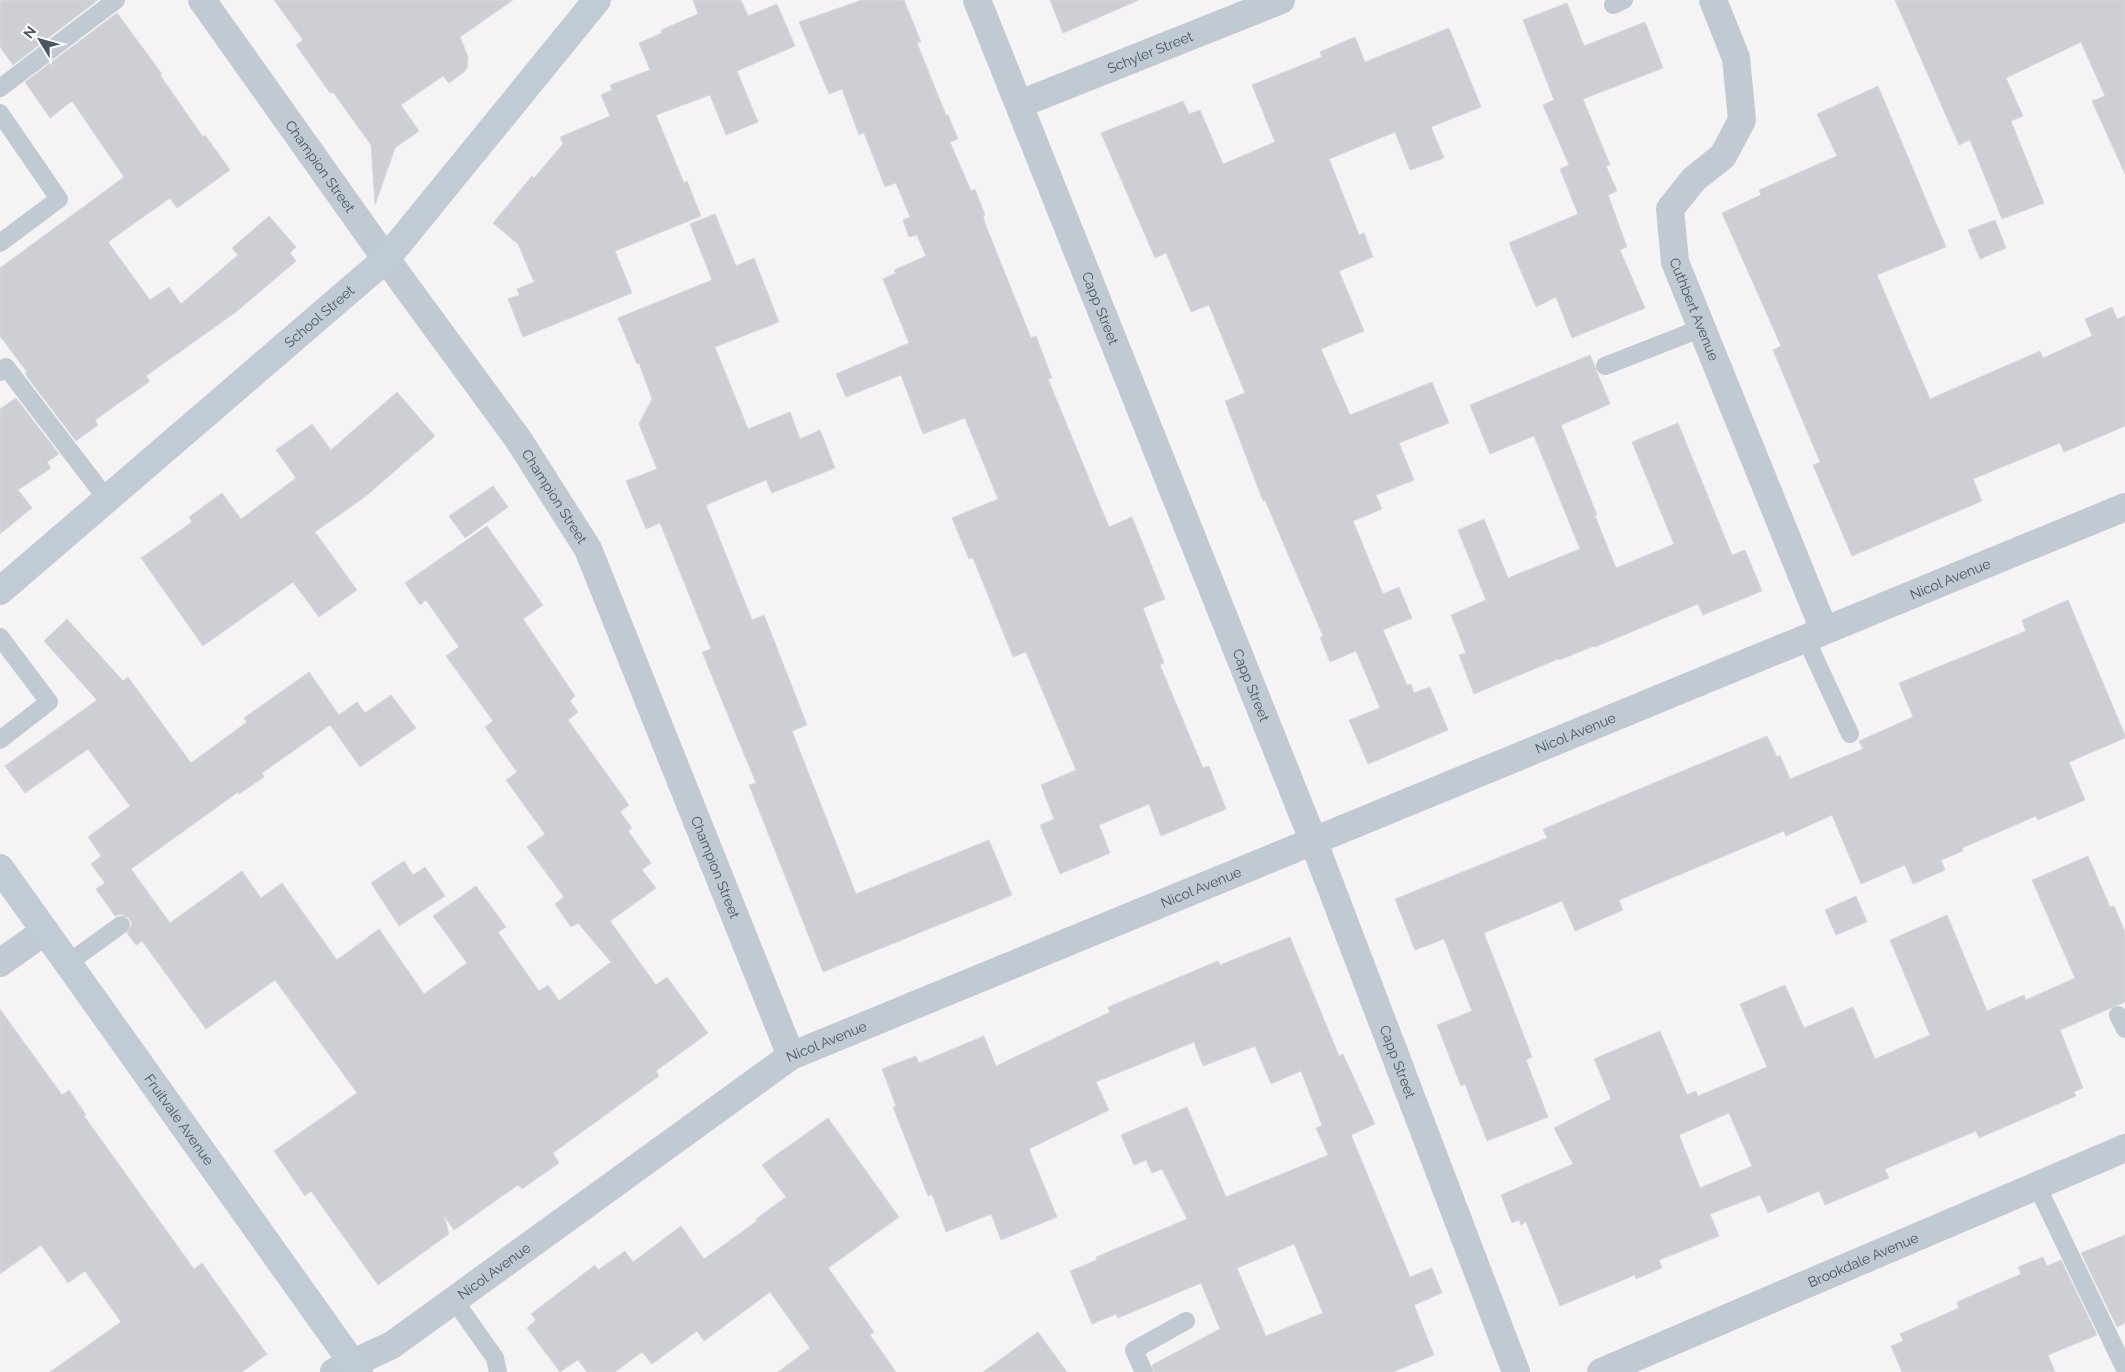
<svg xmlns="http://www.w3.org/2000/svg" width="2125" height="1372" font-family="Raleway,sans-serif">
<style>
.building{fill:#cdcfd5;stroke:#d7d9de;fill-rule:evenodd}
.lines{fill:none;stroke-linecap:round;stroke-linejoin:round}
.lane{stroke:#c1cad2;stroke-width:18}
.street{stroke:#c1cad2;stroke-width:28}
.secondary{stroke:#c1cbd6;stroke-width:28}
.labels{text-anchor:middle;stroke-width:4;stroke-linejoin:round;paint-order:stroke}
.street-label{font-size:14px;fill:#4a5661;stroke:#fff}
</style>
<rect width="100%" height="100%" fill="#f5f3f3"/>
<!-- building -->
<path class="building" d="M 0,0 L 98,0 L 13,65 L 0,47 Z
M 274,0 L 513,0 L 460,37 L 468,57 L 467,68 L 464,72 L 449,83 L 443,76 L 401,105 L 419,131 L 395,148 L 375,205 L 371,145 L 333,92 L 330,93 L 296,45 L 303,40 Z
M 693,0 L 741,0 L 748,16 L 777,4 L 795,46 L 737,71 L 758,122 L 726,135 L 710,95 L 656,115 L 684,183 L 687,181 L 701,216 L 615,251 L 632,293 L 523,337 L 508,299 L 519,295 L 517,289 L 534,282 L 518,244 L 493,223 L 532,176 L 534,178 L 563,144 L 560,137 L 610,116 L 601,95 L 612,90 L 610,85 L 650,70 L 639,43 L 662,33 L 661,30 L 698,14 Z
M 862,0 L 904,0 L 921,42 L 917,43 L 946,115 L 948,115 L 958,139 L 950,142 L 971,191 L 975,189 L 985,215 L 983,216 L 986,226 L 1031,338 L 1036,336 L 1052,378 L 1048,379 L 1109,527 L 1132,517 L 1165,599 L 1143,608 L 1164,663 L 1160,665 L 1203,768 L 1209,766 L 1226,809 L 1161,836 L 1149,804 L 1099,825 L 1110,853 L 1060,874 L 1040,825 L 1054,819 L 1041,785 L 1076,770 L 1026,652 L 1013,657 L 973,558 L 969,559 L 952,518 L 998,499 L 965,418 L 923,434 L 901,375 L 846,397 L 836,374 L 909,343 L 883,279 L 896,273 L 894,270 L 926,256 L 917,235 L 909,237 L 903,220 L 910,217 L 896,183 L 885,187 L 864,133 L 859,135 L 842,89 L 829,94 L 799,22 Z
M 1050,0 L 1139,0 L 1063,33 Z
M 1895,0 L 2125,0 L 2125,174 L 2092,101 L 2105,96 L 2081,42 L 2006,78 L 2023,116 L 2011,121 L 2044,203 L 2002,219 L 1970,140 L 1959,145 Z
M 1567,3 L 1584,46 L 1645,22 L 1663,68 L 1583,99 L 1610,165 L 1606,166 L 1617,191 L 1608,195 L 1627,247 L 1620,250 L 1645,308 L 1572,338 L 1556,297 L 1536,307 L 1509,243 L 1578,214 L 1560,169 L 1569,165 L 1543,105 L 1554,100 L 1523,20 Z
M 117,13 L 162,74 L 160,75 L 203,137 L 205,135 L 230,170 L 177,208 L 170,198 L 108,242 L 150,300 L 169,287 L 181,304 L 238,255 L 232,248 L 269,216 L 296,247 L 290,253 L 296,261 L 236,312 L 146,376 L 150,381 L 95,420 L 98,425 L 76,441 L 28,378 L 25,373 L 27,372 L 0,336 L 0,268 L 124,177 L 72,101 L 50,118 L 25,82 Z
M 1449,28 L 1481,107 L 1431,127 L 1444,158 L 1410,170 L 1395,132 L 1329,159 L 1359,235 L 1364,233 L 1373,257 L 1339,271 L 1364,331 L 1321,349 L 1350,415 L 1432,382 L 1449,423 L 1399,443 L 1414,480 L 1376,495 L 1382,509 L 1353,521 L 1383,594 L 1399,587 L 1412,618 L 1383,630 L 1407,685 L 1411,684 L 1414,693 L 1430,687 L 1448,730 L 1368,764 L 1349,720 L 1380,708 L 1356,651 L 1330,662 L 1320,637 L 1323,636 L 1265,500 L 1263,501 L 1225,401 L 1245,393 L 1209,305 L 1191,312 L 1166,253 L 1155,258 L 1101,133 L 1183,101 L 1189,114 L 1200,110 L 1223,164 L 1275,142 L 1252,85 L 1322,57 L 1320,52 L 1355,37 L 1365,62 Z
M 1878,86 L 1946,247 L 1877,275 L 1930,399 L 2040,351 L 2043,358 L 2092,336 L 2085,319 L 2112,307 L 2117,319 L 2125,316 L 2125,426 L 2064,452 L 2060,443 L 1973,479 L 1982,501 L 1852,556 L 1813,465 L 1820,462 L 1773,350 L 1781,346 L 1722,213 L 1761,195 L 1759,190 L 1837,156 L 1817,114 Z
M 715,214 L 736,266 L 754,258 L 779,322 L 715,347 L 748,429 L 790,412 L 800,439 L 820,430 L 835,468 L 772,493 L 766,480 L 706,505 L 752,620 L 764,615 L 807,725 L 792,731 L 856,894 L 989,840 L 1012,895 L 823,972 L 749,785 L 756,783 L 702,652 L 711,649 L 660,523 L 646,529 L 626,481 L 657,469 L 639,424 L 652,399 L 639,363 L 637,364 L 618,318 L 712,280 L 690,224 Z
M 1995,220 L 2006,248 L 1980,259 L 1968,230 Z
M 1590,355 L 1610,404 L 1561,425 L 1597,515 L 1595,516 L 1616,568 L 1674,544 L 1632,442 L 1678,423 L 1732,555 L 1745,550 L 1762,591 L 1703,615 L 1698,604 L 1595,647 L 1594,646 L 1559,660 L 1558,659 L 1474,694 L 1459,655 L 1466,653 L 1451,615 L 1486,600 L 1458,530 L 1484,519 L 1508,578 L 1580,549 L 1534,436 L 1490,454 L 1470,405 Z
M 397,392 L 435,436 L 366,496 L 315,532 L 357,590 L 319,617 L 293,582 L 203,646 L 141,558 L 192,522 L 189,517 L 222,493 L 241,519 L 296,478 L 276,450 L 312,424 L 331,450 Z
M 16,398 L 59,454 L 47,462 L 51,468 L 18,490 L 32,508 L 0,534 L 0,409 Z
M 493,486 L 508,507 L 465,538 L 449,516 Z
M 487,526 L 543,605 L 523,619 L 575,696 L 570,701 L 578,712 L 568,720 L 629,805 L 620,812 L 632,828 L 628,831 L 651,863 L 642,870 L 656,888 L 610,921 L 656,985 L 667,977 L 708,1033 L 656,1071 L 659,1076 L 553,1153 L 559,1163 L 522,1189 L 518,1185 L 454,1230 L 444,1216 L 449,1234 L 378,1285 L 311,1191 L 305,1196 L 274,1151 L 357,1093 L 275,980 L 206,1029 L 142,941 L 136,945 L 127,933 L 132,924 L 129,918 L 120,914 L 115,916 L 96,889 L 105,883 L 91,864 L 101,856 L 88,837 L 130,806 L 88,749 L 25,793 L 5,766 L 97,700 L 44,641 L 67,619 L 123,681 L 128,677 L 191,763 L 247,722 L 244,718 L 309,672 L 339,715 L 357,702 L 365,713 L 391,695 L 416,728 L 360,767 L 330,725 L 262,773 L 264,777 L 239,794 L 238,792 L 131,869 L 170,923 L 242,871 L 261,898 L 282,883 L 337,960 L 379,929 L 424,994 L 467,963 L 433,916 L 476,886 L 506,927 L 498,932 L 539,991 L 548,985 L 559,1001 L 611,962 L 578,923 L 571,927 L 555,904 L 564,897 L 527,847 L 545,834 L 506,780 L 517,772 L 485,727 L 493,721 L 446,656 L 459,647 L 426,600 L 420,605 L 405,583 Z
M 2068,600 L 2125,735 L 2125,738 L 2069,762 L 2085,800 L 2038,820 L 2036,816 L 1962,848 L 1963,851 L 1941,860 L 1945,870 L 1913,884 L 1905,865 L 1861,884 L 1832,815 L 1786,836 L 1784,831 L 1619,900 L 1623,910 L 1575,931 L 1562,901 L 1484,933 L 1532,1057 L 1526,1060 L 1548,1117 L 1487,1141 L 1465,1084 L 1461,1086 L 1437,1025 L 1472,1011 L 1444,939 L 1415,950 L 1395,899 L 1547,838 L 1543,829 L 1767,736 L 1777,757 L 1780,755 L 1790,779 L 1863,749 L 1859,741 L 1913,717 L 1899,683 L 2026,631 L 2022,620 Z
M 2088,856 L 2110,907 L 2114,906 L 2125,932 L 2125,1002 L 2060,1030 L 2083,1088 L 2074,1092 L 2076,1096 L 1979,1138 L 1976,1131 L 1885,1169 L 1889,1178 L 1825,1205 L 1819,1191 L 1768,1213 L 1760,1195 L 1710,1214 L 1719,1236 L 1659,1260 L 1662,1268 L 1636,1279 L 1635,1275 L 1560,1306 L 1526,1222 L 1521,1225 L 1519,1220 L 1512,1223 L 1501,1195 L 1573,1164 L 1554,1128 L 1611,1099 L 1594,1059 L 1660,1031 L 1687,1095 L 1696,1091 L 1698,1096 L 1767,1067 L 1740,1004 L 1785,985 L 1804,1028 L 1853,1007 L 1875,1059 L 1930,1035 L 1890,940 L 1947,915 L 1987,1011 L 2024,995 L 2026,1000 L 2075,978 L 2032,880 ZM 1729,1113 L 1752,1166 L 1700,1188 L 1679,1135 Z
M 404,861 L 413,875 L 425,867 L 445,896 L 399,926 L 371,883 Z
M 1856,896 L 1867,922 L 1836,935 L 1825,910 Z
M 1290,937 L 1339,1056 L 1343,1054 L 1375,1124 L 1351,1135 L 1410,1277 L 1432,1268 L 1442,1293 L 1414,1305 L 1434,1355 L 1393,1372 L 1154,1372 L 1152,1365 L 1220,1329 L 1201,1283 L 1118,1318 L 1116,1314 L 1092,1324 L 1070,1271 L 1097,1260 L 1096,1257 L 1187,1219 L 1162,1169 L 1152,1173 L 1146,1160 L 1134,1165 L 1121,1135 L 1187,1107 L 1226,1197 L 1328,1155 L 1316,1128 L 1322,1125 L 1301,1071 L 1271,1084 L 1255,1046 L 1203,1066 L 1194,1042 L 1096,1082 L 1109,1110 L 1029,1149 L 1057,1217 L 1001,1240 L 991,1214 L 946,1232 L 932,1194 L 928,1196 L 893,1107 L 896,1106 L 882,1069 L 916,1056 L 919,1063 L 984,1036 L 996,1066 L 1110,1012 L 1108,1007 L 1218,961 L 1220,965 ZM 1294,1244 L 1323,1313 L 1266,1336 L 1237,1268 Z
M 0,1009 L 62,1095 L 69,1090 L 86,1115 L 84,1116 L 194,1269 L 202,1263 L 267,1354 L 242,1372 L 50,1372 L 121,1322 L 85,1271 L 68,1283 L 41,1245 L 0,1274 Z
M 828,1118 L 899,1217 L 828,1268 L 874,1332 L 870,1335 L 896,1372 L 778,1372 L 810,1348 L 770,1292 L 704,1341 L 697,1331 L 652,1364 L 642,1352 L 615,1372 L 587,1372 L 578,1360 L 560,1372 L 527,1328 L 536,1320 L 531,1314 L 595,1265 L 598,1270 L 625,1251 L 633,1262 L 681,1226 L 704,1259 L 757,1221 L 756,1219 L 786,1197 L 762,1165 Z
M 2125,1235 L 2125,1323 L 2117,1327 L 2081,1253 Z
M 2043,1257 L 2047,1266 L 2061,1260 L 2097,1335 L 2048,1355 L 2055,1372 L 1902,1372 L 1891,1346 L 1903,1341 L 1900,1334 L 1959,1308 L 1957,1302 L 2021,1274 L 2018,1267 Z
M 1038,1332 L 1067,1372 L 983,1372 Z"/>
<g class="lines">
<!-- lane -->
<path class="lane" d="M 1613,5 L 1624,0
M 0,88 L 116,0
M 0,113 L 59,199 L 0,243
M 1605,366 L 1702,328
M 0,372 L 6,367 L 106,498
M 0,637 L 49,702 L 0,740
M 1805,637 L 1850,734
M 68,963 L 121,925
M 2118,1015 L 2125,1029
M 2037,1186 L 2125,1369
M 454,1300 L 495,1358 L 498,1372
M 1144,1372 L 1134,1350 L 1186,1321"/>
<!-- street -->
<g class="street">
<path id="s1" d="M 202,0 L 386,259 L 518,439 L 588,549 L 791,1056"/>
<path id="s2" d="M 977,0 L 1313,840 L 1516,1372"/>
<path id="s3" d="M 1713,0 L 1736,58 L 1742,120 L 1723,156 L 1694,179 L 1670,209 L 1675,262 L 1824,630"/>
<path id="s4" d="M 1020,104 L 1281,0"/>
<path d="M 0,963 L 45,931"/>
<path id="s5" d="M 334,1372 L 392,1345 L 791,1056 L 2125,507"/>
<path id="s6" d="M 1601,1372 L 2125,1148"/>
</g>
<!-- secondary -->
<g class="secondary">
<path id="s7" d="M 0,591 L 386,259 L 597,0"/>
<path id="s8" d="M 0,868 L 359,1372"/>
</g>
</g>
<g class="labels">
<!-- street labels -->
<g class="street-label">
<text dy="5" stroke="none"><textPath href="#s4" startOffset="140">Schyler Street</textPath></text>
<text dy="5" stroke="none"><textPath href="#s1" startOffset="204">Champion Street</textPath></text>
<text dy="5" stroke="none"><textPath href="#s2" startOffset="332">Capp Street</textPath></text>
<text dy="5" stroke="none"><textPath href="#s3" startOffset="345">Cuthbert Avenue</textPath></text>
<text dy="5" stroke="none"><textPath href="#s7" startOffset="421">School Street</textPath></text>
<text dy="5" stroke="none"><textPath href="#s1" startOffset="609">Champion Street</textPath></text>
<text dy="5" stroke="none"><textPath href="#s5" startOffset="1810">Nicol Avenue</textPath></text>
<text dy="5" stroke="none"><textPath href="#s2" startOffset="738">Capp Street</textPath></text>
<text dy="5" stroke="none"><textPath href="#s5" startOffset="1405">Nicol Avenue</textPath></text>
<text dy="5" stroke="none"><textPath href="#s1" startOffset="1014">Champion Street</textPath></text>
<text dy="5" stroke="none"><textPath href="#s5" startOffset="1000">Nicol Avenue</textPath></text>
<text dy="5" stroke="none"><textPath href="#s5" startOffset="595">Nicol Avenue</textPath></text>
<text dy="5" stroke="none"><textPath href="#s2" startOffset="1142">Capp Street</textPath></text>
<text dy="5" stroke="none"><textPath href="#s8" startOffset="309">Fruitvale Avenue</textPath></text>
<text dy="5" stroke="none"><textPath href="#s6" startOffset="285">Brookdale Avenue</textPath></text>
<text dy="5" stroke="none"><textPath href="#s5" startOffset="190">Nicol Avenue</textPath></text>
</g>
</g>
<!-- north arrow -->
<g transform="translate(40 40) rotate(307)" stroke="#ffffff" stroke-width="4" paint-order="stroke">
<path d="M0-4L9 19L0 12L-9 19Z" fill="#4a5661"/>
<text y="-8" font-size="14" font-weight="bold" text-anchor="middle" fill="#4a5661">N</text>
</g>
</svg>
